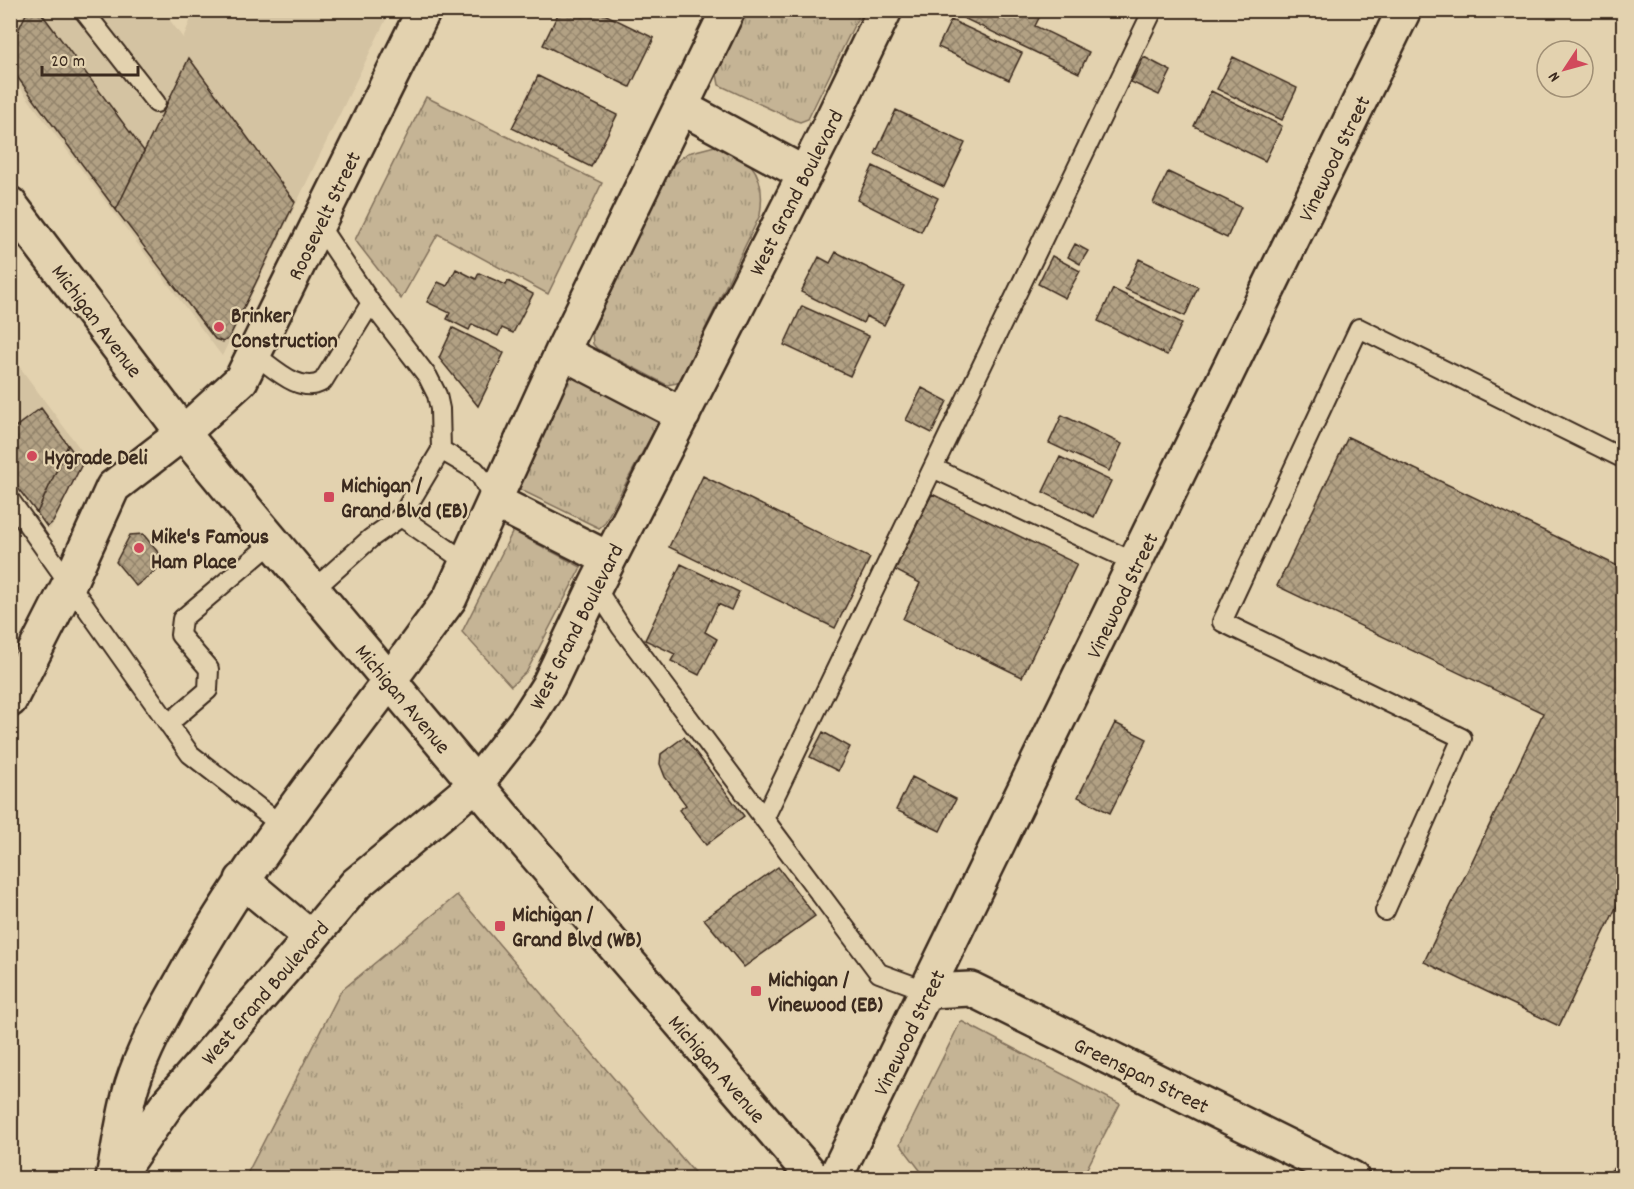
<svg xmlns="http://www.w3.org/2000/svg" width="1634" height="1189" font-family="Dekko,sans-serif">
<style>
.built{fill:#d4c3a2}
.grass{fill:url(#grass-tufts);stroke:#806f5a;stroke-width:1.5}
.building{fill:url(#building-cross-hatch);stroke:#3b2a1e;stroke-width:1.5}
.lines{fill:none;stroke-linecap:round;stroke-linejoin:round}
.service-casing{stroke:#3b2a1e;stroke-width:22}
.minor-casing{stroke:#3b2a1e;stroke-width:38}
.tertiary-casing{stroke:#3b2a1e;stroke-width:38}
.secondary-casing{stroke:#3b2a1e;stroke-width:38}
.primary-casing{stroke:#3b2a1e;stroke-width:38}
.service{stroke:#e3d2af;stroke-width:18}
.minor{stroke:#e3d2af;stroke-width:33}
.tertiary{stroke:#e3d2af;stroke-width:33}
.secondary{stroke:#e3d2af;stroke-width:33}
.primary{stroke:#e3d2af;stroke-width:33}
.poi-dot{fill:#d1495b;stroke:#e3d2af;stroke-width:2}
.labels{text-anchor:middle;stroke-width:4.5;stroke-linejoin:round;paint-order:stroke}
.street-label{font-size:22px;fill:#3b2a1e;stroke:#e3d2af}
.poi-label{font-size:22px;font-weight:bold;fill:#3b2a1e;stroke:#e3d2af;text-anchor:start}
</style>
<defs>
<pattern id="grass-tufts" width="24" height="20" patternUnits="userSpaceOnUse" patternTransform="scale(1.5)"><rect width="24" height="20" fill="#c5b495"/><path d="M3 7l-1-3M5 7V3M7 7l1-3M15 17l-1-3M17 17v-4M19 17l1-3" fill="none" stroke="#a19379"/></pattern>
<pattern id="building-cross-hatch" width="8" height="8" patternUnits="userSpaceOnUse" patternTransform="scale(1.5)"><rect width="8" height="8" fill="#b2a184"/><path d="M0 0l8 8M0 8l8-8" fill="none" stroke="#92836b"/></pattern>
</defs>
<rect width="100%" height="100%" fill="#e3d2af"/>
<filter id="ink" filterUnits="userSpaceOnUse"><feTurbulence type="fractalNoise" baseFrequency=".0167" numOctaves="2"/><feDisplacementMap in="SourceGraphic" scale="12" xChannelSelector="R" yChannelSelector="G"/><feConvolveMatrix kernelMatrix="1 2 1 2 8 2 1 2 1" color-interpolation-filters="sRGB"/></filter>
<g filter="url(#ink)">
<!-- built -->
<path class="built" d="M 24,11 L 163,11 L 183,38 L 191,19 L 185,11 L 390,11 L 222,356 L 11,76 L 11,38 Z
M 10,354 L 84,454 L 50,530 L 11,477 Z"/>
<!-- grass -->
<path class="grass" d="M 747,11 L 861,11 L 808,119 L 800,122 L 794,120 L 719,85 L 717,74 Z
M 426,97 L 602,183 L 548,294 L 438,234 L 401,299 L 355,240 Z
M 715,146 C 724,146 729,149 737,154 C 761,167 764,190 760,215 L 681,379 L 677,383 L 667,385 L 597,349 L 593,344 L 592,332 L 672,165 L 688,153 Z
M 572,373 L 658,416 L 658,423 L 604,524 L 599,528 L 519,489 L 519,483 Z
M 513,531 L 581,567 L 527,671 L 511,686 L 462,632 Z
M 457,895 L 699,1178 L 245,1178 L 341,991 Z
M 961,1021 L 1120,1104 L 1082,1178 L 926,1178 L 900,1144 Z"/>
<!-- building -->
<path class="building" d="M 28,10 L 39,10 L 144,151 L 116,210 L 12,70 L 10,47 Z
M 560,10 L 596,10 L 654,38 L 630,87 L 543,45 Z
M 957,10 L 1043,10 L 1035,26 L 1089,52 L 1079,73 L 955,14 Z
M 951,20 L 1022,53 L 1009,80 L 938,47 Z
M 1144,57 L 1171,71 L 1159,95 L 1131,82 Z
M 1233,57 L 1297,88 L 1282,120 L 1217,89 Z
M 189,58 L 295,202 L 229,338 L 223,342 L 215,339 L 116,210 Z
M 538,76 L 617,115 L 591,167 L 512,128 Z
M 1211,91 L 1282,126 L 1265,161 L 1194,126 Z
M 896,110 L 965,143 L 944,187 L 875,154 Z
M 873,166 L 938,198 L 921,232 L 857,200 Z
M 1168,172 L 1241,207 L 1227,238 L 1153,203 Z
M 1075,244 L 1088,251 L 1080,264 L 1068,257 Z
M 836,252 L 904,286 L 884,325 L 866,316 L 863,323 L 801,292 L 819,257 L 830,263 Z
M 1052,256 L 1080,271 L 1065,298 L 1038,284 Z
M 1139,259 L 1198,287 L 1185,316 L 1125,289 Z
M 456,269 L 476,279 L 479,273 L 506,285 L 508,281 L 533,294 L 513,333 L 502,328 L 498,336 L 472,324 L 469,330 L 447,319 L 450,313 L 427,302 L 438,282 L 447,286 Z
M 1113,289 L 1182,323 L 1167,355 L 1098,321 Z
M 802,306 L 869,336 L 850,376 L 784,345 Z
M 453,328 L 504,353 L 478,406 L 439,358 Z
M 922,388 L 947,401 L 932,433 L 906,420 Z
M 41,408 L 68,445 L 37,513 L 10,478 L 10,431 Z
M 1062,415 L 1122,444 L 1109,471 L 1049,443 Z
M 1348,437 L 1624,569 L 1624,891 L 1559,1026 L 1424,962 L 1543,713 L 1277,586 Z
M 68,445 L 82,464 L 53,522 L 47,527 L 37,513 Z
M 1060,457 L 1111,481 L 1094,517 L 1043,492 Z
M 703,476 L 870,558 L 835,628 L 669,547 Z
M 932,494 L 1077,564 L 1022,677 L 903,619 L 920,583 L 895,570 Z
M 143,534 L 166,562 L 136,586 L 116,562 L 130,535 Z
M 681,564 L 739,592 L 731,610 L 718,604 L 705,632 L 717,639 L 699,675 L 671,661 L 675,654 L 645,640 Z
M 1115,723 L 1147,739 L 1110,813 L 1078,797 Z
M 823,732 L 850,747 L 838,771 L 810,757 Z
M 684,737 L 744,816 L 706,845 L 679,810 L 686,805 L 665,777 L 660,764 L 661,754 Z
M 912,777 L 956,799 L 940,831 L 896,810 Z
M 778,867 L 815,916 L 744,967 L 704,919 Z"/>
<g class="lines">
<!-- service casing -->
<g class="service-casing">
<path id="service" d="M 83,10 L 156,103
M 318,224 L 371,303 L 428,377 L 437,395 L 440,409 L 441,450 L 475,470 L 481,477 L 494,501
M 254,354 C 272,366 300,396 323,381 L 371,303
M 933,468 L 1136,563
M 10,500 L 190,754 L 281,825
M 401,517 L 441,450
M 595,587 L 621,627 L 879,973 L 928,991
M 313,590 L 371,538 L 401,517 L 466,562
M 168,724 L 208,690 L 209,669 L 180,635 L 182,619 L 273,542
M 764,819 L 1153,10
M 1385,911 L 1462,738 L 1222,622 L 1359,328 L 1624,459
M 1618,1178 L 1624,1173"/>
</g>
<!-- minor casing -->
<g class="minor-casing">
<path id="minor" d="M 10,700 L 70,582 L 113,487 L 183,433 L 241,380 L 424,10
M 928,991 L 971,989 L 1352,1178
M 835,1178 L 1404,10"/>
</g>
<!-- tertiary casing -->
<g class="tertiary-casing">
<path id="tertiary" d="M 681,107 L 805,174
M 562,352 L 683,415
M 494,501 L 609,559
M 390,680 L 450,598 L 562,352 L 728,10
M 476,784 L 527,719 L 548,686 L 595,587 L 826,132 L 885,10"/>
</g>
<!-- secondary casing -->
<g class="secondary-casing">
<path id="secondary" d="M 242,880 L 311,938
M 120,1172 L 168,1103 L 311,938 L 356,884 L 476,784
M 113,1178 C 119,1148 123,1115 132,1085 C 144,1047 164,1013 183,979 C 242,872 317,778 390,680"/>
</g>
<!-- primary casing -->
<g class="primary-casing">
<path id="primary" d="M 10,204 L 183,433 L 253,518 L 512,827 L 814,1178"/>
</g>
<!-- service -->
<use href="#service" class="service"/>
<!-- minor -->
<use href="#minor" class="minor"/>
<!-- tertiary -->
<use href="#tertiary" class="tertiary"/>
<!-- secondary -->
<use href="#secondary" class="secondary"/>
<!-- primary -->
<use href="#primary" class="primary"/>
</g>
</g>
<!-- markers -->
<g class="poi-dot">
<circle cx="219" cy="327" r="6"/>
<circle cx="32" cy="456" r="6"/>
<rect x="323" y="491" width="12" height="12" rx="3"/>
<circle cx="139" cy="548" r="6"/>
<rect x="494" y="920" width="12" height="12" rx="3"/>
<rect x="750" y="985" width="12" height="12" rx="3"/>
</g>
<g class="labels">
<!-- street labels -->
<g class="street-label">
<text transform="translate(1333 158) rotate(-64)" y="8">Vinewood Street</text>
<text transform="translate(795 192) rotate(-63)" y="8">West Grand Boulevard</text>
<text transform="translate(323 215) rotate(-64)" y="8">Roosevelt Street</text>
<text transform="translate(98 320) rotate(53)" y="8">Michigan Avenue</text>
<text transform="translate(1121 595) rotate(-64)" y="8">Vinewood Street</text>
<text transform="translate(575 626) rotate(-63)" y="8">West Grand Boulevard</text>
<text transform="translate(404 698) rotate(50)" y="8">Michigan Avenue</text>
<text transform="translate(264 992) rotate(-49)" y="8">West Grand Boulevard</text>
<text transform="translate(908 1032) rotate(-64)" y="8">Vinewood Street</text>
<text transform="translate(718 1068) rotate(49)" y="8">Michigan Avenue</text>
<text transform="translate(1142 1074) rotate(26)" y="8">Greenspan Street</text>
</g>
<!-- poi labels -->
<g class="poi-label">
<text x="231" y="322">Brinker<tspan x="231" dy="25">Construction</tspan></text>
<text x="44" y="464">Hygrade Deli</text>
<text x="341" y="492">Michigan /<tspan x="341" dy="25">Grand Blvd (EB)</tspan></text>
<text x="151" y="543">Mike's Famous<tspan x="151" dy="25">Ham Place</tspan></text>
<text x="512" y="921">Michigan /<tspan x="512" dy="25">Grand Blvd (WB)</tspan></text>
<text x="768" y="986">Michigan /<tspan x="768" dy="25">Vinewood (EB)</tspan></text>
</g>
</g>
<!-- margin -->
<rect width="1634" height="1189" fill="none" stroke="#e3d2af" stroke-width="36"/>
<rect x="18" y="18" width="1598" height="1153" fill="none" stroke="#3b2a1e" stroke-width="2" filter="url(#ink)"/>
<!-- north arrow -->
<g transform="translate(1565 69) rotate(234)"><circle r="28" fill="#e3d2af" stroke="#a08f75" stroke-width="1.5"/>
<path d="M0-4.5L10 22L0 15L-10 22Z" fill="#d1495b"/>
<text y="-9" font-size="16" font-weight="bold" text-anchor="middle" fill="#3b2a1e">N</text>
</g>
<!-- scale -->
<path d="M42 66v9h96v-9" fill="none" stroke="#3b2a1e" stroke-width="3"/>
<text x="51" y="66" font-size="18" fill="#3b2a1e" stroke="#e3d2af" stroke-width="4.5" paint-order="stroke">20 m</text>
</svg>
